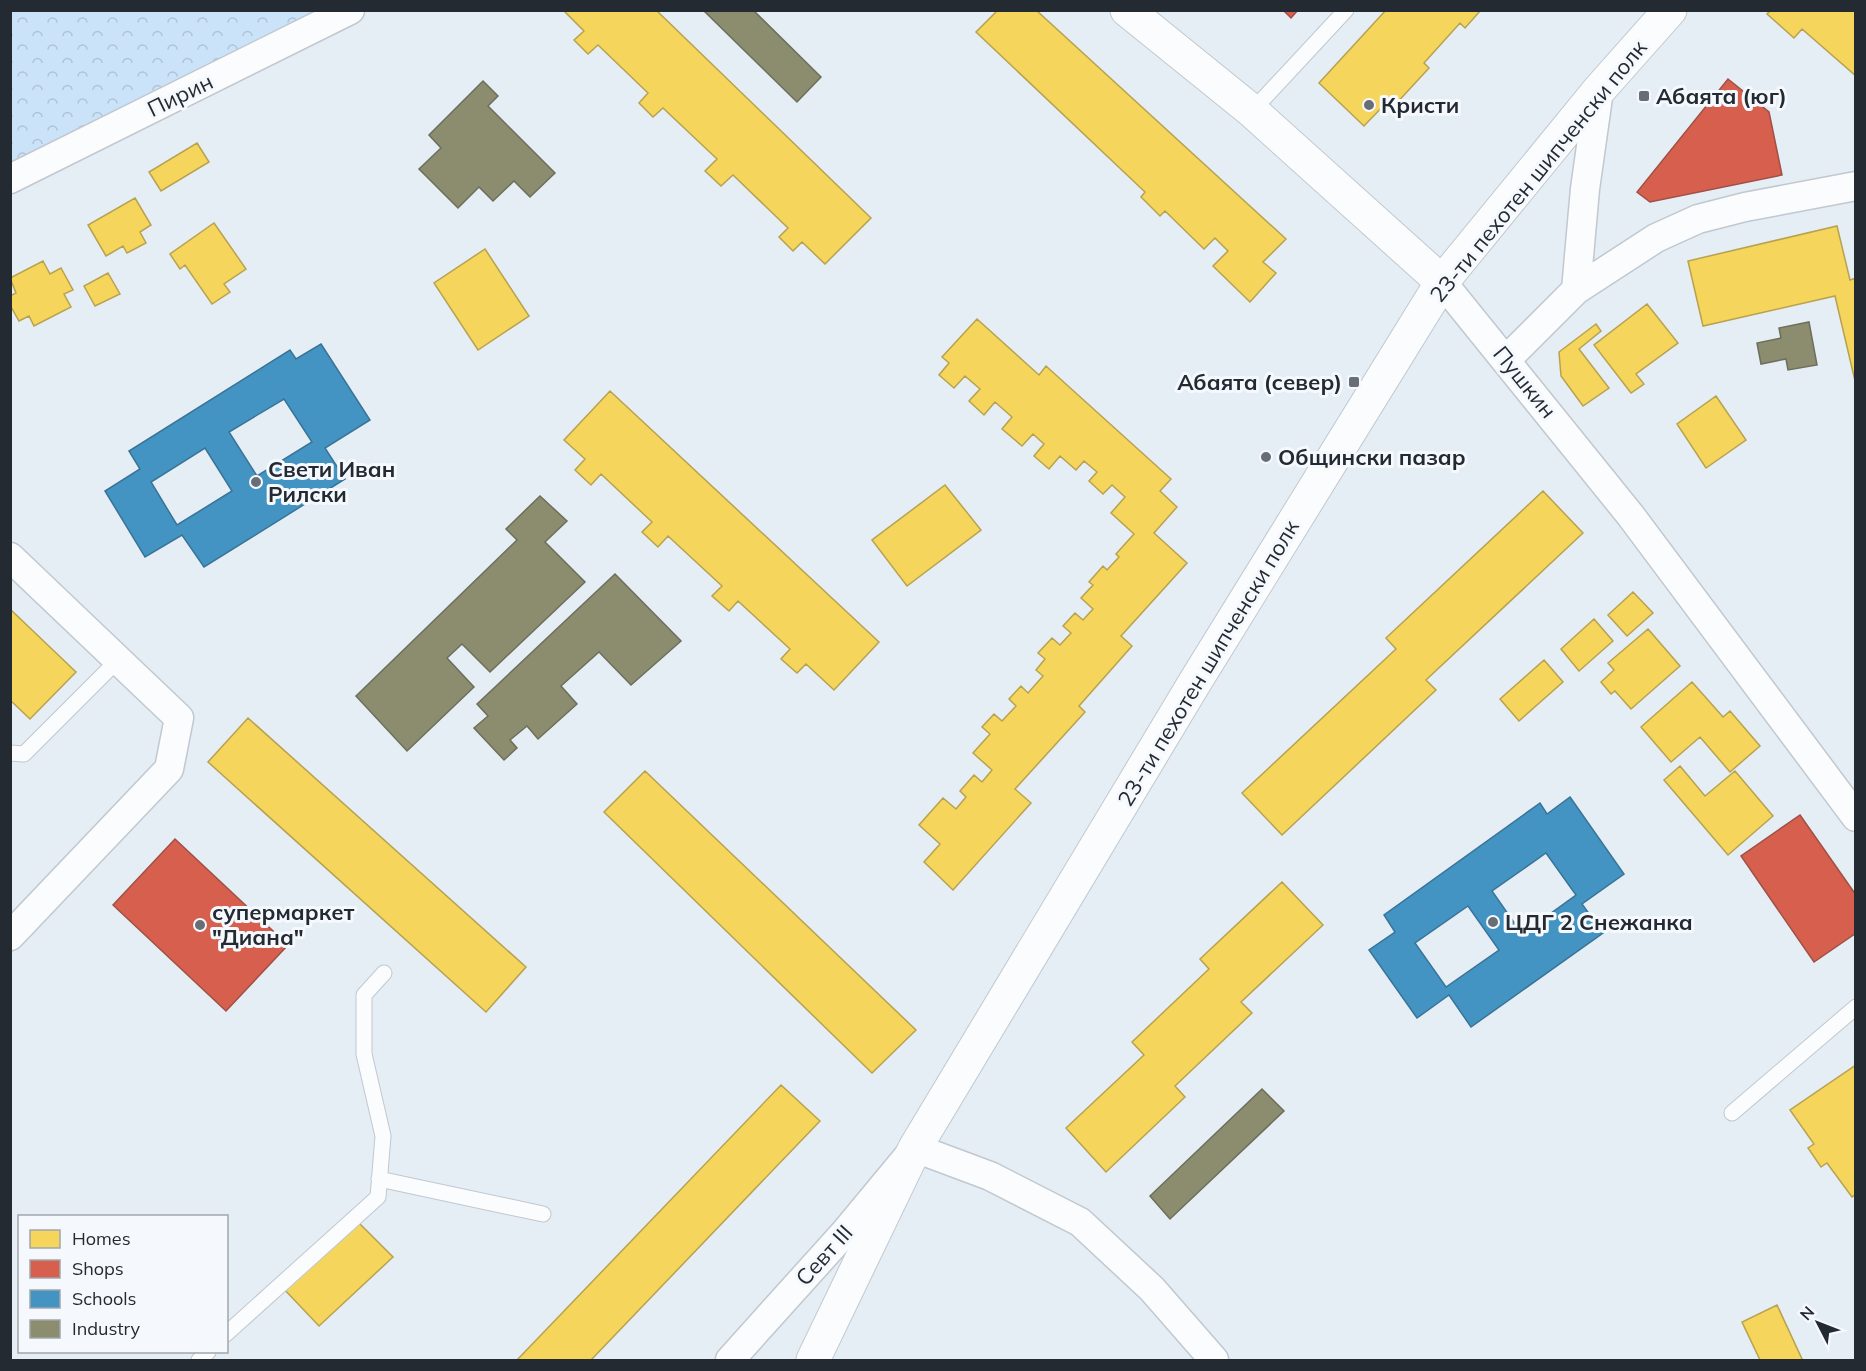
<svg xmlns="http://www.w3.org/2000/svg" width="1866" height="1371" font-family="Mulish,sans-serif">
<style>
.park{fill:url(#park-crowns)}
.homes{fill:#f6d55c;stroke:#b7a24f;stroke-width:1.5}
.shops{fill:#d6604d;stroke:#a05045;stroke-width:1.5}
.schools{fill:#4393c3;stroke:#397497;stroke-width:1.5;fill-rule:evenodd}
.industry{fill:#8c8c6e;stroke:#6c6f5c;stroke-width:1.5}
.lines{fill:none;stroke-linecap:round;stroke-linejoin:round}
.service-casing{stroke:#c1c8cf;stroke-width:17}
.minor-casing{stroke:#c1c8cf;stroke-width:31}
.tertiary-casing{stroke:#c1c8cf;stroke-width:35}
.primary-casing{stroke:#c1c8cf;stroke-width:35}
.service{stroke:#fbfcfe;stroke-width:15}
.minor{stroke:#fbfcfe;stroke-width:28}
.tertiary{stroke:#fbfcfe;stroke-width:33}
.primary{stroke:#fbfcfe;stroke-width:33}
.poi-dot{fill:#676e76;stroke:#f5f9fd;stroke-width:2}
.labels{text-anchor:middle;stroke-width:6;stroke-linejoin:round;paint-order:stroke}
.street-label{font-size:22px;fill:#232a31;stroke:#f5f9fd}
.poi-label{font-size:22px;font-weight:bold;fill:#232a31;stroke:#f5f9fd;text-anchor:start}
</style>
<defs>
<pattern id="park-crowns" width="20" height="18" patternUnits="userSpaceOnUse" patternTransform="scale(1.5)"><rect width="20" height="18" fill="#cbe3f9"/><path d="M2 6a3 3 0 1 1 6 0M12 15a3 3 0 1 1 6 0" fill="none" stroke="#aec3d6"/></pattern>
</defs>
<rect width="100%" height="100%" fill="#e5edf5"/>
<!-- park -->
<path class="park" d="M 11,11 L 350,11 L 11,179 Z"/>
<!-- homes -->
<path class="homes" d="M 563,10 L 656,10 L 871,218 L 825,264 L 802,242 L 793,251 L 779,237 L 788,228 L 733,175 L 721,186 L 705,171 L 717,159 L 663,108 L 653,117 L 639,103 L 648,93 L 598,45 L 588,54 L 574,40 L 584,31 Z
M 998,10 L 1036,10 L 1286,239 L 1263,262 L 1276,273 L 1250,302 L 1213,266 L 1228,251 L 1215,238 L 1204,249 L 1165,211 L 1160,216 L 1141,197 L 1145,192 L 976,32 Z
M 1386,10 L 1481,10 L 1465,28 L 1460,23 L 1424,63 L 1429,68 L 1394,106 L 1388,101 L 1364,126 L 1319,83 Z
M 1771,10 L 1856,10 L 1856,76 L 1802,29 L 1794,38 L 1767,14 Z
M 197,143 L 209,162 L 161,191 L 149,172 Z
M 135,198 L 151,225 L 140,232 L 146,243 L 127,253 L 123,246 L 106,256 L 88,225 Z
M 214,223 L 246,269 L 224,284 L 230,292 L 212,304 L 185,265 L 180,269 L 170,254 Z
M 1837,226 L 1850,280 L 1856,278 L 1856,385 L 1835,296 L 1703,326 L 1688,261 Z
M 485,249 L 529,316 L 478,350 L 434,283 Z
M 43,261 L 50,274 L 61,268 L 73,290 L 64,294 L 71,307 L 34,326 L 29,316 L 19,321 L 10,305 L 10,296 L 16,293 L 10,278 Z
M 108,273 L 120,294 L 95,306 L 84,286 Z
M 1647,304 L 1678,343 L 1636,374 L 1644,384 L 1631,393 L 1594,345 Z
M 977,319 L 1039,375 L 1046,366 L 1171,479 L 1160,491 L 1177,507 L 1154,533 L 1187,563 L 1121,636 L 1132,646 L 1079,706 L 1085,712 L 1015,789 L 1031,803 L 953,890 L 924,862 L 940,844 L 919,825 L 943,798 L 956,809 L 966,797 L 960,791 L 974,775 L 982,782 L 992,770 L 973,753 L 990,734 L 982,727 L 994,714 L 1002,721 L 1016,706 L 1009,699 L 1021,686 L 1028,693 L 1043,676 L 1036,670 L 1045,659 L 1038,653 L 1052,638 L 1060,645 L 1071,633 L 1063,626 L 1075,613 L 1083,620 L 1093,609 L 1081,598 L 1093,585 L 1089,582 L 1103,566 L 1107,570 L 1119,557 L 1116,554 L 1134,534 L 1111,513 L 1125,497 L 1112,485 L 1103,494 L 1089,481 L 1097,472 L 1084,461 L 1076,470 L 1060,456 L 1049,469 L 1034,456 L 1044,444 L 1033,434 L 1022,446 L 1002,429 L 1012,417 L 995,402 L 984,415 L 969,401 L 980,389 L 965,376 L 954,388 L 939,375 L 949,363 L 942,357 Z
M 1596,324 L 1601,331 L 1579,349 L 1609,388 L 1583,406 L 1561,376 L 1559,352 Z
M 610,391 L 879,642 L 834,690 L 806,664 L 797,673 L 781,659 L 790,649 L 738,601 L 729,611 L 712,596 L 722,586 L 668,536 L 658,547 L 642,532 L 652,522 L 601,474 L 591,485 L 575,470 L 585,459 L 564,440 Z
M 1716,396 L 1746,440 L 1706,468 L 1677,424 Z
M 945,485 L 981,530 L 907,586 L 872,540 Z
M 1543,491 L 1583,533 L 1426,680 L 1436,690 L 1282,835 L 1242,793 L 1396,649 L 1386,638 Z
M 1633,592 L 1653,613 L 1627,636 L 1608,615 Z
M 10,609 L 76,672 L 30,719 L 10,700 Z
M 1594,619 L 1613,641 L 1579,671 L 1561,649 Z
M 1648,629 L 1680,666 L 1631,709 L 1615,691 L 1611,694 L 1601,682 L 1614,670 L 1608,663 Z
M 1544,660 L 1563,682 L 1519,721 L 1500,699 Z
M 1692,682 L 1723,717 L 1730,711 L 1760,746 L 1730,772 L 1700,737 L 1671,762 L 1641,727 Z
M 248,718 L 526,967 L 486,1012 L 208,762 Z
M 1680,766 L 1705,796 L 1735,771 L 1773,816 L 1728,855 L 1664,780 Z
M 645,771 L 916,1030 L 872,1073 L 604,812 Z
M 1282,882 L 1323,925 L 1241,1002 L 1252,1013 L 1175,1086 L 1185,1097 L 1106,1172 L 1066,1128 L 1144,1055 L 1132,1042 L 1209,969 L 1200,959 Z
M 1856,1065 L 1856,1194 L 1852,1197 L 1827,1163 L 1821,1167 L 1808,1148 L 1814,1144 L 1790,1110 Z
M 781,1085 L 820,1121 L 591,1360 L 517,1360 Z
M 356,1220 L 393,1257 L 319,1326 L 283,1288 Z
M 1777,1305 L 1802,1359 L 1800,1360 L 1760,1360 L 1742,1322 Z"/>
<!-- shops -->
<path class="shops" d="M 1283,10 L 1298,10 L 1291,18 Z
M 1728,79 L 1769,112 L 1782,175 L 1650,202 L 1637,192 Z
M 1800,815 L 1856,895 L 1856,933 L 1814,962 L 1741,856 Z
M 175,839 L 288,945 L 226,1011 L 113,905 Z"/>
<!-- schools -->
<path class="schools" d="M 321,344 L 370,420 L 325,448 L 345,479 L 204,567 L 182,535 L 145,557 L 105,491 L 140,469 L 129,451 L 290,350 L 296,359 ZM 284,399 L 312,442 L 257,476 L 229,432 ZM 205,448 L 232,491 L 177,525 L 151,482 Z
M 1570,797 L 1624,874 L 1582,904 L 1603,933 L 1471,1027 L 1449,995 L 1417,1018 L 1369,950 L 1395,932 L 1384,915 L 1540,803 L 1547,814 ZM 1546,853 L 1576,895 L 1522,934 L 1492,891 ZM 1468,906 L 1499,950 L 1446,987 L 1415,943 Z"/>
<!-- industry -->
<path class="industry" d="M 703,10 L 753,10 L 821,77 L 797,102 Z
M 483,81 L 498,96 L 488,106 L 555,173 L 530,197 L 514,181 L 493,201 L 479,187 L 458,208 L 419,169 L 441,148 L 429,135 Z
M 1809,322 L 1817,365 L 1788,370 L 1786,359 L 1761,364 L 1757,343 L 1781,338 L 1779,328 Z
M 540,496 L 567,521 L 545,542 L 585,582 L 490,672 L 462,644 L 447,658 L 474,687 L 407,751 L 356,696 L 517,540 L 506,529 Z
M 615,574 L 681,641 L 631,685 L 599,652 L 561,686 L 577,704 L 538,739 L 527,726 L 510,740 L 517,748 L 504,760 L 474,728 L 488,716 L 477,704 Z
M 1262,1089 L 1284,1111 L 1170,1219 L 1150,1196 Z"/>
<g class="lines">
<!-- service casing -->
<g class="service-casing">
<path id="service" d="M 1252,111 L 1346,10
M 10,753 L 24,754 L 118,660
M 1732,1113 L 1856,1007
M 379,1179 L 543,1214
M 226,1334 L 378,1197 L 383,1136 L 364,1054 L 364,995 L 384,973
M 199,1360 L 208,1352"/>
</g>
<!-- minor casing -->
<g class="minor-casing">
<path id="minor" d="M 10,179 L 350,10
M 1442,282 L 1631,516 L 1856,817
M 1576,290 L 1585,189 L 1599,90
M 1507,359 L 1576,290 L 1656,238 L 1698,219 L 1745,207 L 1856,186
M 10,557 L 179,718 L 169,769 L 10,936
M 730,1360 L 847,1230 L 915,1148 L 990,1176 L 1080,1222 L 1152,1289 L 1214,1360"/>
</g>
<!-- tertiary casing -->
<g class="tertiary-casing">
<path id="tertiary" d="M 1127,10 L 1252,111 L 1442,282"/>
</g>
<!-- primary casing -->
<g class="primary-casing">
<path id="primary" d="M 813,1360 L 915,1148 L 1195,682 L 1442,282 L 1599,90 L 1670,10"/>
</g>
<!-- service -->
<use href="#service" class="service"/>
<!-- minor -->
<use href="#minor" class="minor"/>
<!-- tertiary -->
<use href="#tertiary" class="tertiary"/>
<!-- primary -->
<use href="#primary" class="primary"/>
</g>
<!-- markers -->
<g class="poi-dot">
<rect x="1638" y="90" width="12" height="12" rx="3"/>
<circle cx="1369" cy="105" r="6"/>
<rect x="1348" y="376" width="12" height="12" rx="3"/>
<circle cx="1266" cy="457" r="6"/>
<circle cx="256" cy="482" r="6"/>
<circle cx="1493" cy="922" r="6"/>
<circle cx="200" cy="925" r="6"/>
</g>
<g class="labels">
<!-- street labels -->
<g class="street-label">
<text transform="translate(180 95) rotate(-26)" y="8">Пирин</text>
<text transform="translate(1538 171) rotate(-51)" y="8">23-ти пехотен шипченски полк</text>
<text transform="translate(1525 382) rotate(51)" y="8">Пушкин</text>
<text transform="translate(1208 663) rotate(-59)" y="8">23-ти пехотен шипченски полк</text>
<text transform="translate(824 1255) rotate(-48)" y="8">Севт III</text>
</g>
<!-- poi labels -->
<g class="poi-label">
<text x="1656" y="104">Абаята (юг)</text>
<text x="1381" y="113">Кристи</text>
<text x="1342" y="390" text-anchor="end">Абаята (север)</text>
<text x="1278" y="465">Общински пазар</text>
<text x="268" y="477">Свети Иван<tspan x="268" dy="25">Рилски</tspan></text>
<text x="212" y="920">супермаркет<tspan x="212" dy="25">"Диана"</tspan></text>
<text x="1505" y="930">ЦДГ 2 Снежанка</text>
</g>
</g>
<!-- border -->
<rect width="1866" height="1371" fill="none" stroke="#232a31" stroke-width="24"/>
<!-- legend -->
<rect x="18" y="1215" width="210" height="138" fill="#f5f9fd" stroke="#a1a6ab" stroke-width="1.5"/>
<rect x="30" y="1230" width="30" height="18" fill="#f6d55c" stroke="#a1a6ab" stroke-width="1.5"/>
<text x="72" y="1245" font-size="18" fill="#232a31">Homes</text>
<rect x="30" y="1260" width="30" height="18" fill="#d6604d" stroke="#a1a6ab" stroke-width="1.5"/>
<text x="72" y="1275" font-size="18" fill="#232a31">Shops</text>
<rect x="30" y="1290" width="30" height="18" fill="#4393c3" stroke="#a1a6ab" stroke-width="1.5"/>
<text x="72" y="1305" font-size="18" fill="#232a31">Schools</text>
<rect x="30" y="1320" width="30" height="18" fill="#8c8c6e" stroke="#a1a6ab" stroke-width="1.5"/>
<text x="72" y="1335" font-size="18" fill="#232a31">Industry</text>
<!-- north arrow -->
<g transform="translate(1818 1323) rotate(312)" stroke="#f5f9fd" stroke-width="4.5" paint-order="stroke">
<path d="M0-4.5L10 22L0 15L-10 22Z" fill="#232a31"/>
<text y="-9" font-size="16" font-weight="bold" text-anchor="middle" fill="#232a31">N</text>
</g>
</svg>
